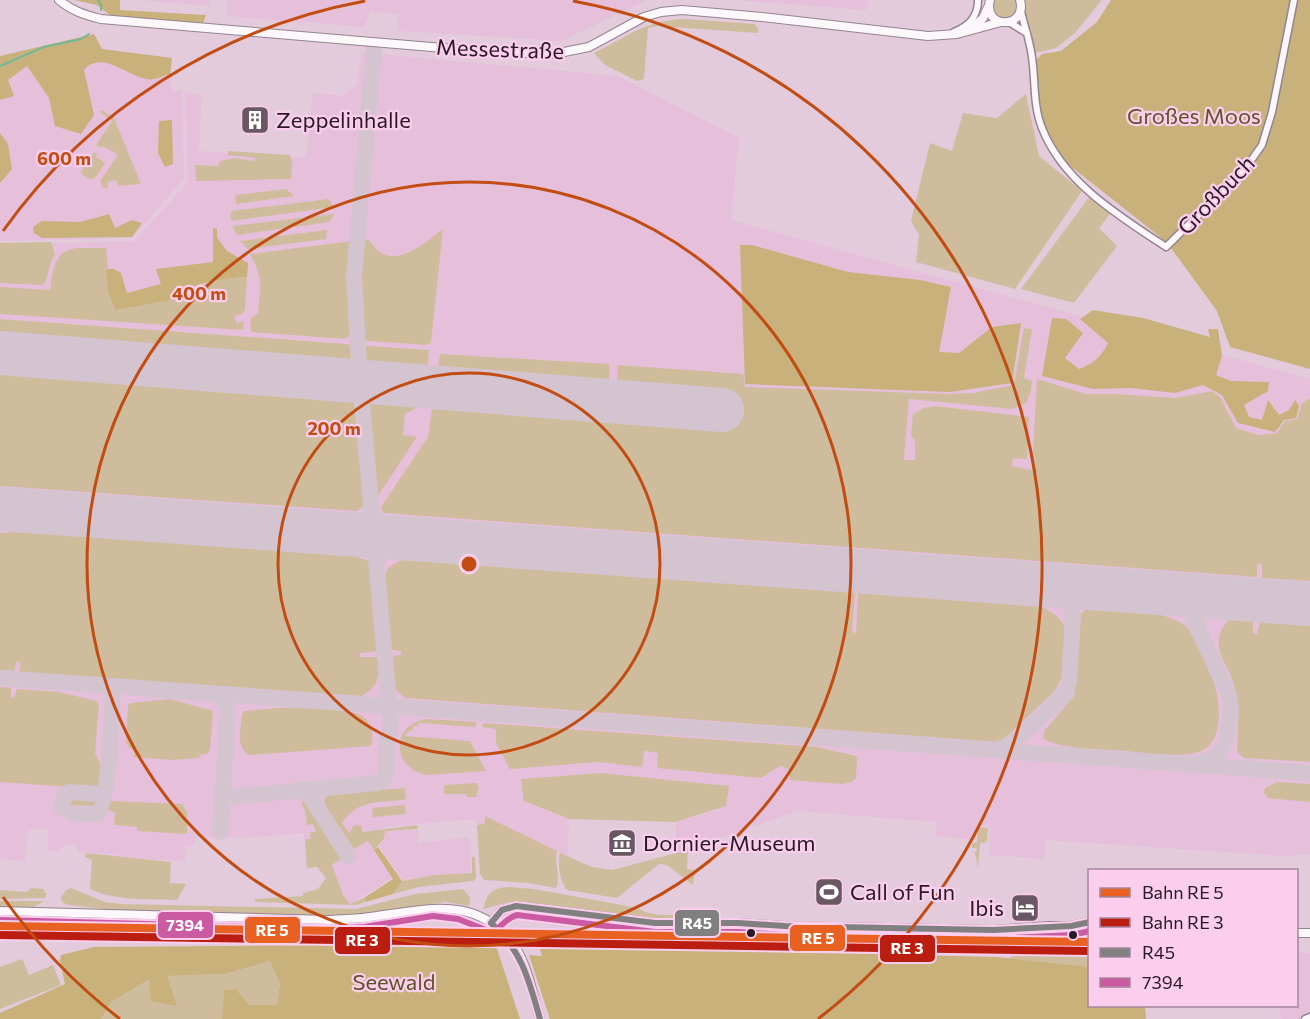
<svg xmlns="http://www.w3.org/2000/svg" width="1310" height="1019" font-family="Commissioner,sans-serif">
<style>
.built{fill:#e6c0db}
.green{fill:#cfbc9d}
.forest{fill:#c8b17b}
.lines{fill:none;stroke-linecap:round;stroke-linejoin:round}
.stream{stroke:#73b897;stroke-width:2}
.taxiway{stroke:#d4c4d0;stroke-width:16}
.runway{stroke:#d4c4d0;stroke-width:44}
.minor-casing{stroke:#948390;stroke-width:9}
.tertiary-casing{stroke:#948390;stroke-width:10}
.minor{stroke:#fbf7fa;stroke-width:6}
.tertiary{stroke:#fbf7fa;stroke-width:8}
.bus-1-casing{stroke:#faceec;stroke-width:10}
.bus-2-casing{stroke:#faceec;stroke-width:10}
.bus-1{stroke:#808080;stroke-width:6}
.bus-2{stroke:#ca5ba2;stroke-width:6}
.rail-1-casing{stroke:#faceec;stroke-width:12}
.rail-2-casing{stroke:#faceec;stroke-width:12}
.rail-1{stroke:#e86122;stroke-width:8}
.rail-2{stroke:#bb1e10;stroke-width:8}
.ring{fill:none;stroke:#c24c11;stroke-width:3}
.bus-dot{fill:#291924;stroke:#faceec;stroke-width:2}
.labels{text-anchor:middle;stroke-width:4.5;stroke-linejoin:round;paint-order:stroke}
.street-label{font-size:22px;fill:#291924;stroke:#faceec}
.park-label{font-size:22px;fill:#5d5428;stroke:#faceec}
.poi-label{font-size:22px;fill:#291924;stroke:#faceec;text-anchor:start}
.centre{fill:#c24c11;stroke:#faceec;stroke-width:3}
.ring-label{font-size:18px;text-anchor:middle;font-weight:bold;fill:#c24c11;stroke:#faceec;stroke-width:4.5;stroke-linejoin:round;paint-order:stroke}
.line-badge{stroke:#faceec;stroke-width:2}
.badge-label{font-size:16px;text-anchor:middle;font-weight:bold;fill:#fff}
</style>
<rect width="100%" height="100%" fill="#e3cbdc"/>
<!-- built -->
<path class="built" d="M 139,0 L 210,0 L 210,6 Z
M 227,0 L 647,0 L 562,41 L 398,31 L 398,15 L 370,11 L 365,27 L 226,16 Z
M 732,0 L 868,0 L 867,10 Z
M 361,52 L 618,76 L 739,138 L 731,220 L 1310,379 L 1310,854 L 1284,856 L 1046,840 L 1044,859 L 989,855 L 990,825 L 977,825 L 974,840 L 935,836 L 936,822 L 797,811 L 676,854 L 676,822 L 722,809 L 536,807 L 569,819 L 568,857 L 485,816 L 485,824 L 477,825 L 476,819 L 384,827 L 381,841 L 373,849 L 392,878 L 350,904 L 344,895 L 317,867 L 307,868 L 304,833 L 244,838 L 195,837 L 195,846 L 186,845 L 185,861 L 118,857 L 118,855 L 78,852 L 76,846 L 67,845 L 57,851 L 48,851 L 48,830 L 32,829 L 28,832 L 25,861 L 0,859 L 0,244 L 134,241 L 188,182 L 185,92 L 202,95 L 199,151 L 306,158 L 313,93 L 343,96 L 357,85 Z
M 102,56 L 171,68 L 171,91 L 182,91 L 184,179 L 132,238 L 0,241 L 0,80 L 30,62 Z
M 418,830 L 418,843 L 470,837 L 471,872 L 403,880 L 379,847 L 385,839 L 385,831 Z
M 0,925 L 1089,940 L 1090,948 L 0,932 Z
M 1297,953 L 1310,953 L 1310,1019 L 1281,1019 L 1279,1006 L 1296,1006 Z"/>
<!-- green -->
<path class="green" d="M 994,0 L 1016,0 C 1020,8 1016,13 1010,18 L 1001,19 L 993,11 Z
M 1025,0 L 1102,0 L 1075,33 L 1056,48 L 1035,53 L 1025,16 Z
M 686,19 L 754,24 L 758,28 L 758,33 L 657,26 L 648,28 L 644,79 L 637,81 L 605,65 L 594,53 C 629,36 645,20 686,19 Z
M 1026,94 L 1039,156 L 1082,191 L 1015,289 L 916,262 L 919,235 L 911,221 L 930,143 L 952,151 L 963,113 L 997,118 Z
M 102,110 L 114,118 L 141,184 L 118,186 L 116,180 L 107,182 L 108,188 L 103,188 L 100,181 L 118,155 L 103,146 L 101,148 L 96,145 L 112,121 L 100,112 Z
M 228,151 L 290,155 L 292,162 L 291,179 L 196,181 L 195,165 L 218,166 L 220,161 L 235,158 L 255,161 L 255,158 L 228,155 Z
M 94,152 L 97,154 L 96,157 L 105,163 L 96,177 L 91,180 L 80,173 Z
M 286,189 L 294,196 L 236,204 L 235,195 Z
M 1090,196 L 1110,214 L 1099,228 L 1117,246 L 1074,303 L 1021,289 Z
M 329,199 L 334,207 L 231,221 L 231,211 Z
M 334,214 L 330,222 L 237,235 L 232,226 Z
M 443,229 L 431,342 L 427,345 L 367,341 L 361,335 C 357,303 357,272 360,239 L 368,240 C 372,243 375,248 378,251 C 400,267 426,241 443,229 Z
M 327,230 L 326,239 L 248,249 L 240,241 Z
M 352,241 L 350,277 L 352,335 L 344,339 L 252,332 L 250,329 L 251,318 L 258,313 C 260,285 264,280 250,254 Z
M 51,242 L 55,254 C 48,263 50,276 43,285 L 0,283 L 0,243 Z
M 77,248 L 106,248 L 108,269 L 106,271 L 115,310 L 180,293 L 218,279 L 247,277 L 245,310 L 242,314 L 236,315 L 234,318 L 237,323 L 244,321 L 243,330 L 0,314 L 0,287 L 50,290 C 53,270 53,251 77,248 Z
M 0,319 L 347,344 L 354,348 L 366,504 L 357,511 L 0,486 Z
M 1024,328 L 1032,329 L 1024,378 L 1032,381 L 1031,391 L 1026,403 L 1012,409 L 909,399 L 904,460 L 915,460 L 915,441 L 911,436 L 913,414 L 924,408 L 935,406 L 1029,417 L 1027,459 L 1013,458 L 1012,466 L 1032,470 L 1037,379 L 1086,394 L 1116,394 L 1175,398 L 1212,391 L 1220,397 L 1236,428 L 1258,435 L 1277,433 L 1285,421 L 1297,419 L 1302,403 L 1310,398 L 1310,581 L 1262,578 L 1262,564 L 1257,565 L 1257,577 L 383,513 L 381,507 L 428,437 L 440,354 L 609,364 L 610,404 L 615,403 L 618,365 L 743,374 L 745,387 L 949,394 L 973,393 L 1014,385 Z
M 367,346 L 429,350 C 427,371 431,408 405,413 L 403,435 L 417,437 L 376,499 L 363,349 Z
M 15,532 L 355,556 L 368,561 L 372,571 L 378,651 L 360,653 L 360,657 L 378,657 C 380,676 379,688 361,696 L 19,672 L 21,663 L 17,661 L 14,671 L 0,670 L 0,533 Z
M 401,560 L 855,592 L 852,632 L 856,633 L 858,593 L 1043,607 L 1057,616 L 1065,626 L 1062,677 L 1055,691 L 1006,737 L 997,742 L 406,698 C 390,690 392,672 392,656 L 401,655 L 401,651 L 391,650 L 385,577 L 388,568 Z
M 1085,610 C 1117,611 1164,607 1188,628 C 1197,646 1207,664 1214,683 C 1221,703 1224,743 1199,752 C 1182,758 1144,753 1126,751 C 1105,749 1061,750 1044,739 L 1043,735 L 1045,730 L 1074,696 L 1081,614 Z
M 1229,620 L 1253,622 L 1253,633 L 1257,634 L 1260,622 L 1310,625 L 1310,762 L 1244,758 L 1239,754 L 1237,749 C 1238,728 1240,709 1235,688 C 1229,662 1205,645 1229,620 Z
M 0,687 L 11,688 L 11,697 L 14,698 L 17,689 L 59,692 L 97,701 L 99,705 L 95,753 L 101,765 L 99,789 L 0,782 Z
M 170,699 L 213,711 L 210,750 L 207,754 L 201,754 L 199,758 L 171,760 L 134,757 L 134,750 L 128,747 L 126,741 L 128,705 L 131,703 Z
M 277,708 C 293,707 344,709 358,714 C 371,719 375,734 371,746 L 249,755 C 235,747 241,728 242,715 L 244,711 Z
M 425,719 L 476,722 L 476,727 L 419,723 L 418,726 L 414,726 L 413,729 L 406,733 L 405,736 L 470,741 L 486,771 L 426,775 C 391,767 391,726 425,719 Z
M 483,723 L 817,747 L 856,756 L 857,758 L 856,778 L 851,782 L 842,784 L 790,780 L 789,769 L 780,766 L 761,778 L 657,768 L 658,753 L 644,751 L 642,767 L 598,762 L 510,769 L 496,743 L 496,729 L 482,727 Z
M 601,773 L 729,786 L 726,806 L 676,822 L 569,819 L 524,801 L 521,779 Z
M 1277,782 L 1310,784 L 1310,802 L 1268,798 L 1264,793 L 1265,788 Z
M 476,783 L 479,787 L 476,797 L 467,797 L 466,794 L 444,794 L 444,785 Z
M 405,788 L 406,798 L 403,800 C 377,803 358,799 342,823 L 349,833 L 354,825 L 362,826 L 362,832 L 417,825 L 418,829 L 385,831 L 384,839 L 374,850 L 368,841 L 354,849 L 325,805 L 324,800 L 328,794 Z
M 69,796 L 95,798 L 97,808 L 94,810 L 64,808 L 66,799 Z
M 110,801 L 182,804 L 187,812 L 187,834 L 137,831 L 137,827 L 114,825 L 115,812 L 105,810 L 105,805 Z
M 301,802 L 305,802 L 342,858 L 332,865 L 343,895 L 350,904 L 364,898 L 366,902 L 356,905 L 256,902 L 254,899 L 303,896 L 303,893 L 318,889 L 326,878 L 317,867 L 307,868 L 305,839 L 311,839 L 310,832 L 316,832 L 313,824 L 307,825 L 305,811 Z
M 405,805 L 406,814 L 373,817 L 372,808 Z
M 485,816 L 557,851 C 554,863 561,877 556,888 L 528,883 L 484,880 L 480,874 L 477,825 L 485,824 Z
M 978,827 L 988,828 L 987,842 L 980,843 L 978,868 L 975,853 L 971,852 L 976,852 L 977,848 L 972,848 L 972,843 L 977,842 Z
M 688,850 L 687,869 L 695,870 L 693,885 L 667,865 L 659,864 L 617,898 L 567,890 C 560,882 557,863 560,853 L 592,867 L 612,870 Z
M 86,853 L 171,862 L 170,883 L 186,884 L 177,900 C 147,899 117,901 90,889 L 92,860 L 85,857 Z
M 472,856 L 475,858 L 476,878 L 473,881 L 419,887 L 393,894 L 402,881 L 435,875 L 472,873 Z
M 509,887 L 534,889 L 638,908 C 653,919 674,912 691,918 L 691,920 L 627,917 L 521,903 L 509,902 L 483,909 C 488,893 491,888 509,887 Z
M 31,888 L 43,889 L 46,894 L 45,898 L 0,899 L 0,890 L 27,892 Z
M 71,888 L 105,902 L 120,904 L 356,909 L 415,894 L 463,889 L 470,897 L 469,906 L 445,902 L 365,914 L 328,916 L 123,911 L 68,905 L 62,902 L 61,897 L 66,890 Z
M 0,901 L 42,901 L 43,902 L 33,907 L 0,907 Z
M 1011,948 L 1089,948 L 1089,967 L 1011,960 Z
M 22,959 L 29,975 L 53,965 L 61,985 L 0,1009 L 0,967 Z
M 270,961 L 280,984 L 277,1005 L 249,1005 L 236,989 L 224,990 L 222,1019 L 101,1019 L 111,1002 L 150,980 L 177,1006 L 166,976 L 225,974 Z"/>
<!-- forest -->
<path class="forest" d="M 74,0 L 120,0 L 120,10 L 206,15 L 203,23 L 111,16 L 97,5 Z
M 1111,0 L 1310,0 L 1310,369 L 1230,347 L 1217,311 L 1171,248 L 1159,236 L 1064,161 L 1045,126 L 1036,88 L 1037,59 L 1042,54 L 1061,51 L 1097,22 Z
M 94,34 L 102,49 L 172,58 L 170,74 C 163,76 153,81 146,79 C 126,75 101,50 84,70 L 94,115 L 81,134 L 55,126 L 49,98 L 27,66 L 8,80 L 14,96 L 0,100 L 0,56 Z
M 172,120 L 173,164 L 165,167 L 158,153 L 159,121 Z
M 0,133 L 8,144 L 12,169 L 0,183 Z
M 109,214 L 115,228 L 132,220 L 142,223 L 132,237 L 42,238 L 34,233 L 33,227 L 42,221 L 80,222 Z
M 213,228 L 217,229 L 217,238 L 227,251 L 248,263 L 247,277 C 227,278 188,282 176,299 L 115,310 L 108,291 L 106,271 C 111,266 116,270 121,273 L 127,293 L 161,284 L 156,269 L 213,262 Z
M 752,245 L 848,272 L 920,280 L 951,287 L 939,352 L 959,353 L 992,327 L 1021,323 L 1012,383 L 950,392 L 745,384 L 740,245 Z
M 1093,310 L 1143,318 L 1210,337 L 1208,329 L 1218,329 L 1222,356 L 1216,375 L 1231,381 L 1269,382 L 1268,391 L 1244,405 L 1249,417 L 1262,420 L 1268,400 L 1279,415 L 1289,410 L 1295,400 L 1299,406 L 1296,418 L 1284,420 L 1275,432 L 1238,423 L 1222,395 L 1203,385 L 1175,393 L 1131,388 L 1093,389 L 1042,376 L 1052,318 L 1066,319 L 1083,333 L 1065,358 L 1079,369 C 1092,365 1102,356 1108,343 L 1080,319 Z
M 378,847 L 402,881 L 393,894 L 366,902 L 364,898 L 393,879 L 374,850 Z
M 477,944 L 496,946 L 520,1019 L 222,1019 L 224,990 L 236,989 L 249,1005 L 277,1005 L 280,984 L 270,961 L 225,974 L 167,976 L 177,1006 L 151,1001 L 149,980 L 111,1002 L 101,1019 L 0,1019 L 0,1013 L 65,984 L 60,961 L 61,955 L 94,947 Z
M 539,946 L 996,957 L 1089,967 L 1090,1006 L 1145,1006 L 1146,1019 L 550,1019 L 529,955 L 542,956 Z"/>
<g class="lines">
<!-- stream -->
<path class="stream" d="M 98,0 L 101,5 L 101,10
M 0,66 L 44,47 L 81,39 L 89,34"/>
<!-- taxiway -->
<path class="taxiway" d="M 372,516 C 381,531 389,536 407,538 C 390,541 380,548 377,565
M 0,519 L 35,515 L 65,514
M 341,534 C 357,530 367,525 372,508
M 1159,593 L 1176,599 L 1190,612 L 1229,695 L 1231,711 L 1226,742 L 1216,756 L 1198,764
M 1199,629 C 1196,612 1204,601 1220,597
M 0,678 L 1310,773
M 214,694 L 223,700 L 228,710 L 220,832
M 997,750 L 1007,746 L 1031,727 L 1065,694 L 1069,682 L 1073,615 C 1069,597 1057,588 1040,584
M 222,788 L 228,796 L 233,797 L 377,783 L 382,781 L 387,771 L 387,741 L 391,725 L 360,382 L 354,277 L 374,47
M 299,789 L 307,794 L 313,801 L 348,856
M 62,808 L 63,798 L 69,792 L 100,794 L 106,789
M 72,813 L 97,814 C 109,805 112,708 113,687"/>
<!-- runway -->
<path class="runway" d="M 0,353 L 722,410
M 0,509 L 1310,604"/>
<!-- minor casing -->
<g class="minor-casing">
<path id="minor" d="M 1021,11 C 1023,22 1027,31 1029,42 C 1037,69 1031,101 1042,128 C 1063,182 1119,216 1166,247 L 1245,169 L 1262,145 L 1272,112 L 1294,0
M 1009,22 L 1025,32
M 954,32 C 969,26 978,17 978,0
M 1305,1019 L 1310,1017"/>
</g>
<!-- tertiary casing -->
<g class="tertiary-casing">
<path id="tertiary" d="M 59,0 C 72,11 85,15 101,19 L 467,50 L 554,54 L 589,47 L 644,17 L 661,12 L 682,10 L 762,17 L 928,36 L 957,34 L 1001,22
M 990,0 C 982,30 1028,29 1020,0
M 972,28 L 983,18 L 988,7
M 0,911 L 330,920 C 341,919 351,919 362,918 C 418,912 478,889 517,950 C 529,970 533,996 540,1019
M 491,923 L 502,910 L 516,906 L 655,923 L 738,923 L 785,926 L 993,930 L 1049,926 L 1071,926 L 1090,922
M 1077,926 L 1090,928
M 1296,933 L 1310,933"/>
</g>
<!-- minor -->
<use href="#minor" class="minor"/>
<!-- tertiary -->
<use href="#tertiary" class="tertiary"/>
<!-- bus-1 casing -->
<g class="bus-1-casing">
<path id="bus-1" d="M 491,923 L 502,910 L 516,906 L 655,923 L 738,923 L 785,926 L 993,930 L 1071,926 L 1090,922
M 491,923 C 522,951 529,980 540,1019"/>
</g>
<!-- bus-2 casing -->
<g class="bus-2-casing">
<path id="bus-2" d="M 0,920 L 330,929 L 364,927 L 433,916 L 458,919 L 491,932 C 502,929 503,919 517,915 L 655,932 L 738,932 L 785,935 L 993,939 L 1072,935 L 1090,931"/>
</g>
<!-- bus-1 -->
<use href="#bus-1" class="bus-1"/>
<!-- bus-2 -->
<use href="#bus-2" class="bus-2"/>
<!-- rail-1 casing -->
<g class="rail-1-casing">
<path id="rail-1" d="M 0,926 L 1090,942"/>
</g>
<!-- rail-2 casing -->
<g class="rail-2-casing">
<path id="rail-2" d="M 0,935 L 1090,951"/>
</g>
<!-- rail-1 -->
<use href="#rail-1" class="rail-1"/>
<!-- rail-2 -->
<use href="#rail-2" class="rail-2"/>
</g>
<!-- distance rings -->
<g class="ring">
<circle cx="469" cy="564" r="191"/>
<circle cx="469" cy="564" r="382"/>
<path d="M120 1019A573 573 0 0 1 3 897M3 231A573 573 0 0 1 365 1M573 1A573 573 0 0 1 818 1019"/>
</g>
<!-- icons -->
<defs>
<g id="building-square" transform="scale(1.5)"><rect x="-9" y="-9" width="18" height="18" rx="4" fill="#6a5764" stroke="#faceec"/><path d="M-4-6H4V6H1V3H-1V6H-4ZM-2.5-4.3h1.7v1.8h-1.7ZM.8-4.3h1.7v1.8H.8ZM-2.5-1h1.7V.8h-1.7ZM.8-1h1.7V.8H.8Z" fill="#fff"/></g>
<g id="museum-square" transform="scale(1.5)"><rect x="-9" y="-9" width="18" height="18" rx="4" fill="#6a5764" stroke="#faceec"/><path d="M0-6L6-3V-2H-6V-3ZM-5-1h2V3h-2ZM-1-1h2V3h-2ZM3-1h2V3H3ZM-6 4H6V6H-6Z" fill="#fff"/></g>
<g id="stadium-square" transform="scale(1.5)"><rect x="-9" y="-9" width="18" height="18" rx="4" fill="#6a5764" stroke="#faceec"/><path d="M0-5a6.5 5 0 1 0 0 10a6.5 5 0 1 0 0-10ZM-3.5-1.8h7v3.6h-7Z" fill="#fff"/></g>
<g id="hotel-square" transform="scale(1.5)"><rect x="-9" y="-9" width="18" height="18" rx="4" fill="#6a5764" stroke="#faceec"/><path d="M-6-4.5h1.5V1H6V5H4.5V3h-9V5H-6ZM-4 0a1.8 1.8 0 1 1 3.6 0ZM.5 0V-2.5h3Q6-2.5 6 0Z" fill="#fff"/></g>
</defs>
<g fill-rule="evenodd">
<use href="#building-square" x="255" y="120"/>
<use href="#museum-square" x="622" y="843"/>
<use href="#stadium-square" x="829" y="892"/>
<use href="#hotel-square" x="1025" y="908"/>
</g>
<!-- markers -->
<g class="bus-dot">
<circle cx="751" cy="933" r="5"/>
<circle cx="1073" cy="935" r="5"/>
</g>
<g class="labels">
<!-- street labels -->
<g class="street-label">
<text transform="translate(500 49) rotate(2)" y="8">Messestraße</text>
<text transform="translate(1216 195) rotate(-46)" y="8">Großbuch</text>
</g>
<!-- park labels -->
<g class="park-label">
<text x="1194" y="124">Großes Moos</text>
<text x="394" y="990">Seewald</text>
</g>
<!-- poi labels -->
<g class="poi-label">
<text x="276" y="128">Zeppelinhalle</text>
<text x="643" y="851">Dornier-Museum</text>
<text x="850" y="900">Call of Fun</text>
<text x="1004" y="916" text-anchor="end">Ibis</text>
</g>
</g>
<circle cx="469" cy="564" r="9" class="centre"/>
<g class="ring-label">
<text x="64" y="165">600 m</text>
<text x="199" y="300">400 m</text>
<text x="334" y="435">200 m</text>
</g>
<g class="line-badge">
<rect x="674" y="909" width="46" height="28" rx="6" fill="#808080"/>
<rect x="157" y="911" width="57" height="28" rx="6" fill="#ca5ba2"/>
<rect x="244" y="916" width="57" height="28" rx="6" fill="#e86122"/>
<rect x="789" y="924" width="57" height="28" rx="6" fill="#e86122"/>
<rect x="334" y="926" width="57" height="29" rx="6" fill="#bb1e10"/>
<rect x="879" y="934" width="57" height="29" rx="6" fill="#bb1e10"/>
</g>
<g class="badge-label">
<text x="697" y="929">R45</text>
<text x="185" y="931">7394</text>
<text x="272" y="936">RE 5</text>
<text x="818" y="944">RE 5</text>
<text x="362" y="946">RE 3</text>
<text x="907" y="954">RE 3</text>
</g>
<!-- legend -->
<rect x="1088" y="869" width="210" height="138" fill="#faceec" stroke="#a6869c" stroke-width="1.5"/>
<rect x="1100" y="888" width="30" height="9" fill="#e86122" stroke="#a6869c" stroke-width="1.5"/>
<text x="1142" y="899" font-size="18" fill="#291924">Bahn RE 5</text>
<rect x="1100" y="918" width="30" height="9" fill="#bb1e10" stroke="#a6869c" stroke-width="1.5"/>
<text x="1142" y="929" font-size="18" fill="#291924">Bahn RE 3</text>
<rect x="1100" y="948" width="30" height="9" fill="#808080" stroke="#a6869c" stroke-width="1.5"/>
<text x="1142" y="959" font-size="18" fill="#291924">R45</text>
<rect x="1100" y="978" width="30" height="9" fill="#ca5ba2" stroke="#a6869c" stroke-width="1.5"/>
<text x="1142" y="989" font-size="18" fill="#291924">7394</text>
</svg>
